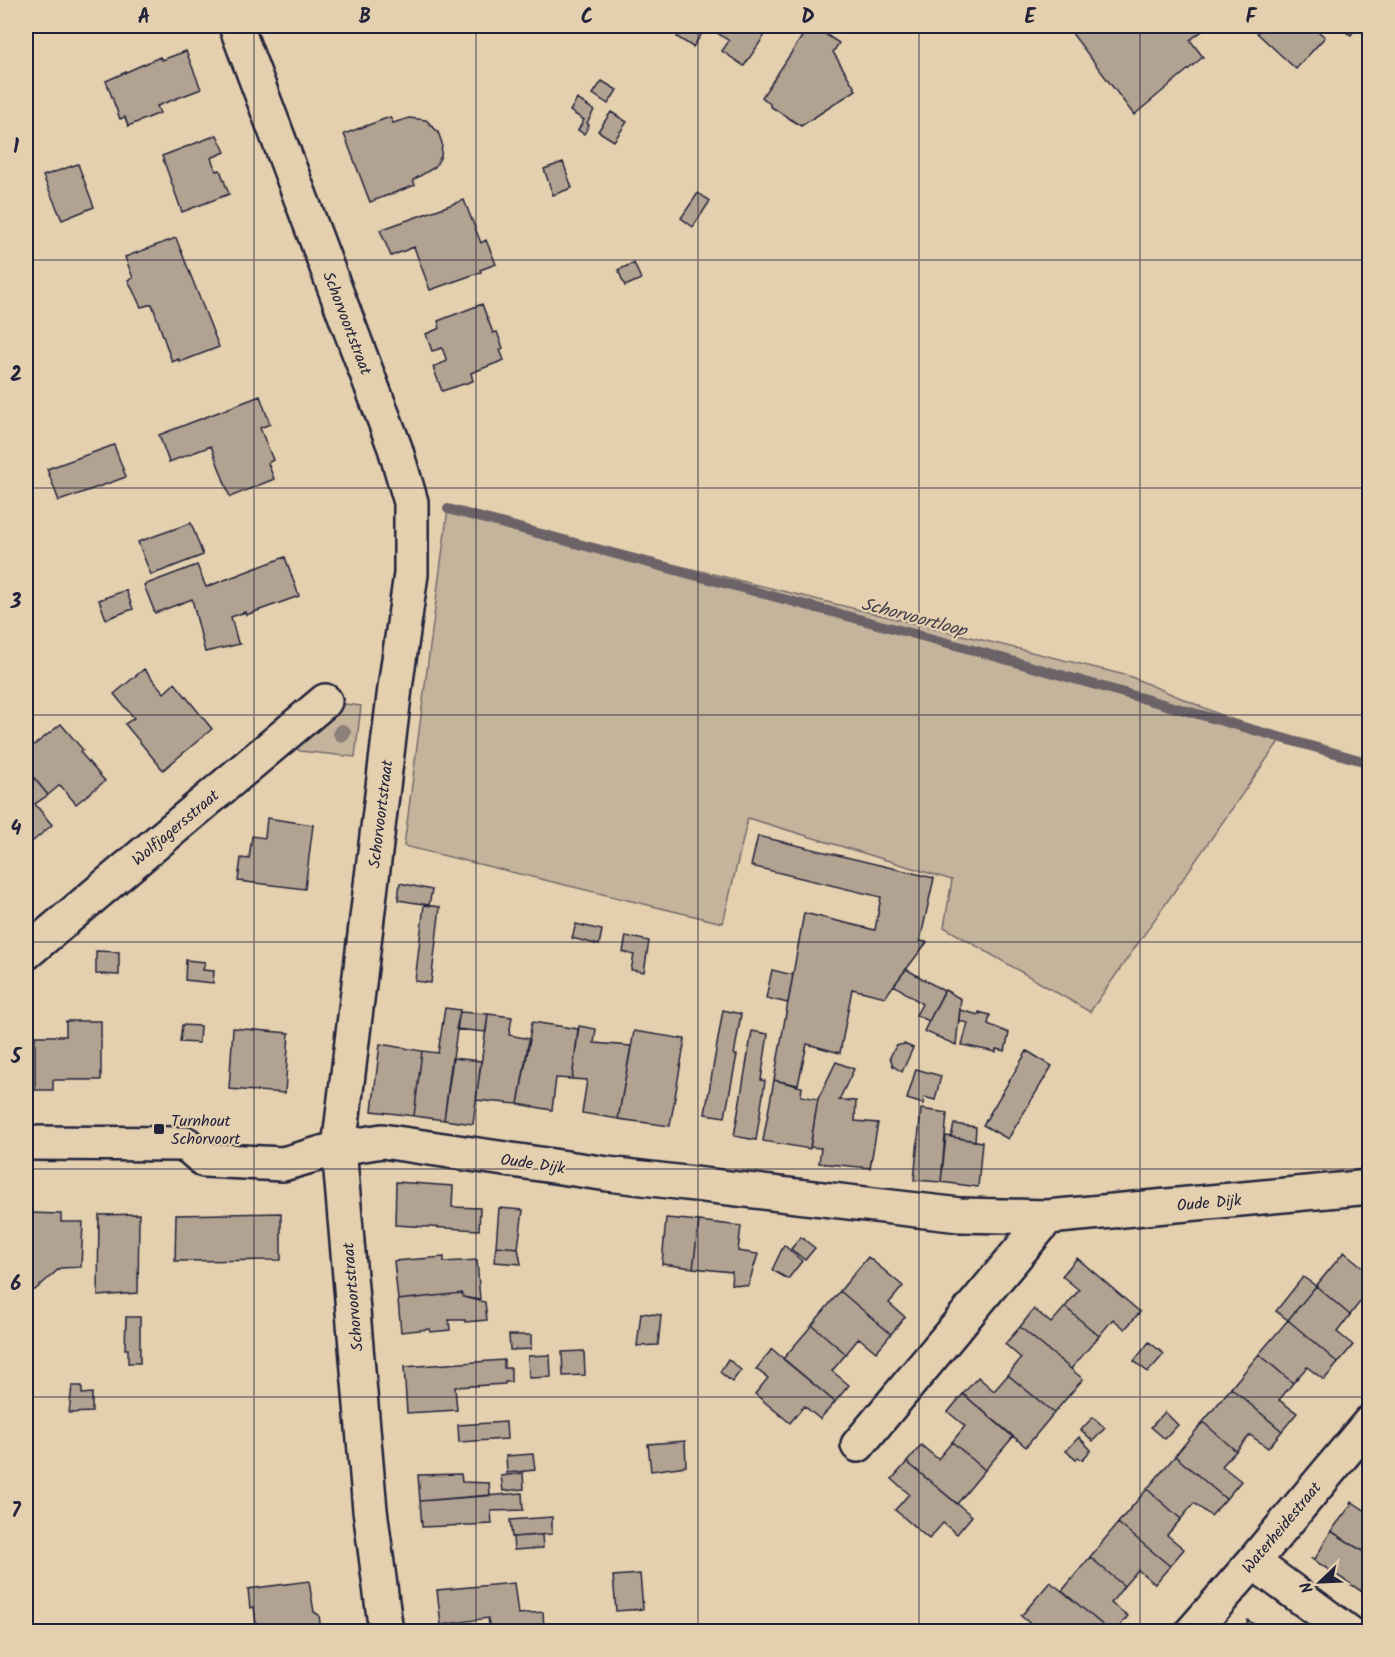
<svg xmlns="http://www.w3.org/2000/svg" width="1395" height="1657" font-family="Kalam,sans-serif">
<style>
.green{fill:#c5b49c;stroke:#746b6c;stroke-width:1.5}
.lines{fill:none;stroke-linecap:round;stroke-linejoin:round}
.stream{stroke:#6c6467;stroke-width:10}
.building{fill:#b1a291;stroke:#22223b;stroke-width:1.5}
.minor-casing{stroke:#22223b;stroke-width:38}
.minor{stroke:#e4d0af;stroke-width:33}
.tree{fill:#8b807a}
.grid{fill:none;stroke:#22223b;stroke-width:1.5;stroke-opacity:0.55}
.poi-dot{fill:#22223b;stroke:#e4d0af;stroke-width:2}
.labels{text-anchor:middle;stroke-width:4.5;stroke-linejoin:round;paint-order:stroke}
.street-label{font-size:16px;fill:#22223b;stroke:#e4d0af}
.poi-label{font-size:16px;fill:#22223b;stroke:#e4d0af;text-anchor:start}
.water-label{font-size:18px;font-style:italic;fill:#413e4d;stroke:#e4d0af}
.neatline{fill:none;stroke:#22223b;stroke-width:2}
.grid-label{font-size:20px;text-anchor:middle;font-weight:bold;fill:#22223b}
</style>
<rect width="100%" height="100%" fill="#e4d0af"/>
<filter id="ink" filterUnits="userSpaceOnUse"><feTurbulence type="fractalNoise" baseFrequency=".0167" numOctaves="2"/><feDisplacementMap in="SourceGraphic" scale="12" xChannelSelector="R" yChannelSelector="G"/><feConvolveMatrix kernelMatrix="1 2 1 2 8 2 1 2 1" color-interpolation-filters="sRGB"/></filter>
<g filter="url(#ink)">
<!-- green -->
<path class="green" d="M 448,509 L 1129,676 L 1280,740 L 1090,1012 L 944,927 L 952,880 L 748,818 L 723,923 L 404,846 Z
M 345,704 L 361,706 L 355,757 L 300,751 L 296,748 Z"/>
<g class="lines">
<!-- stream -->
<path class="stream" d="M 448,509 L 959,646 L 1370,763"/>
</g>
<!-- building -->
<path class="building" d="M 684,26 L 771,26 L 744,66 L 722,51 L 729,41 L 707,26 L 693,47 L 677,37 Z
M 809,26 L 813,26 L 839,43 L 833,52 L 856,90 L 801,126 L 770,106 L 770,104 L 762,97 Z
M 1079,26 L 1209,26 L 1190,40 L 1203,57 L 1134,115 L 1071,32 Z
M 1263,26 L 1312,26 L 1325,37 L 1296,69 L 1257,33 Z
M 1335,26 L 1357,26 L 1351,35 Z
M 186,51 L 201,89 L 157,106 L 160,113 L 128,126 L 125,117 L 120,119 L 106,81 L 160,57 L 162,60 Z
M 602,81 L 617,90 L 608,104 L 593,94 Z
M 577,99 L 594,110 L 587,123 L 589,125 L 584,134 L 578,130 L 584,120 L 570,111 Z
M 611,112 L 627,122 L 614,141 L 598,131 Z
M 390,117 L 393,123 L 409,118 L 426,120 L 438,132 L 442,143 L 441,156 L 435,167 L 413,180 L 415,185 L 370,202 L 344,134 Z
M 217,135 L 225,152 L 211,158 L 216,171 L 220,170 L 229,194 L 182,212 L 162,156 Z
M 563,162 L 572,188 L 553,195 L 544,169 Z
M 78,164 L 94,207 L 62,220 L 43,176 Z
M 698,193 L 710,201 L 693,227 L 681,218 Z
M 464,200 L 481,243 L 486,240 L 496,264 L 480,270 L 481,272 L 430,290 L 414,247 L 391,256 L 380,230 Z
M 176,238 L 219,347 L 180,362 L 179,359 L 172,362 L 152,304 L 141,307 L 128,280 L 133,278 L 125,257 Z
M 634,263 L 641,279 L 625,286 L 618,270 Z
M 482,304 L 493,333 L 497,332 L 503,348 L 500,350 L 504,360 L 471,373 L 473,381 L 442,391 L 433,367 L 447,361 L 442,348 L 432,351 L 426,334 L 440,328 L 438,321 Z
M 260,396 L 270,424 L 260,428 L 273,460 L 268,463 L 274,479 L 230,497 L 211,446 L 169,462 L 159,435 Z
M 114,445 L 126,477 L 59,501 L 47,469 Z
M 191,523 L 203,555 L 151,575 L 138,542 Z
M 285,557 L 299,596 L 246,615 L 245,612 L 231,617 L 238,643 L 240,644 L 205,652 L 192,599 L 155,613 L 144,585 L 197,565 L 206,587 Z
M 126,590 L 133,609 L 106,619 L 99,600 Z
M 144,669 L 164,693 L 175,683 L 212,729 L 163,770 L 125,724 L 134,718 L 114,694 Z
M 61,724 L 83,750 L 80,752 L 105,781 L 76,804 L 60,785 L 48,795 L 26,768 L 26,735 L 33,746 Z
M 26,768 L 48,795 L 35,804 L 52,825 L 26,847 Z
M 267,818 L 313,825 L 305,889 L 238,881 L 241,858 L 249,859 L 252,836 L 265,838 Z
M 758,836 L 934,878 L 920,941 L 927,942 L 885,997 L 852,989 L 840,1053 L 807,1044 L 798,1085 L 774,1080 L 804,913 L 875,930 L 881,897 L 751,866 Z
M 400,883 L 432,890 L 429,905 L 398,900 Z
M 424,905 L 440,907 L 431,983 L 415,981 Z
M 576,924 L 602,930 L 599,945 L 572,938 Z
M 626,936 L 649,941 L 644,972 L 631,970 L 634,955 L 623,952 Z
M 96,951 L 119,952 L 119,975 L 96,974 Z
M 186,960 L 205,962 L 203,970 L 214,971 L 213,983 L 185,980 Z
M 906,969 L 944,991 L 929,1021 L 916,1015 L 922,1004 L 894,985 Z
M 772,970 L 793,975 L 788,1003 L 766,998 Z
M 945,990 L 961,999 L 956,1045 L 924,1031 Z
M 445,1008 L 460,1010 L 444,1120 L 414,1116 L 422,1051 L 438,1053 Z
M 723,1010 L 741,1014 L 734,1055 L 737,1055 L 725,1117 L 705,1114 Z
M 960,1010 L 979,1015 L 979,1012 L 990,1015 L 988,1024 L 1009,1033 L 1005,1051 L 996,1049 L 996,1052 L 962,1045 L 968,1023 L 959,1021 Z
M 460,1012 L 488,1014 L 486,1032 L 456,1029 Z
M 488,1014 L 512,1017 L 509,1035 L 530,1039 L 518,1104 L 476,1100 Z
M 66,1021 L 101,1021 L 101,1080 L 53,1080 L 53,1090 L 35,1090 L 35,1036 L 66,1036 Z
M 532,1022 L 578,1029 L 572,1079 L 556,1078 L 552,1110 L 518,1104 Z
M 182,1025 L 200,1026 L 199,1043 L 180,1042 Z
M 579,1026 L 596,1029 L 594,1043 L 631,1046 L 618,1119 L 582,1113 L 587,1080 L 572,1079 Z
M 233,1028 L 289,1033 L 285,1093 L 229,1089 Z
M 634,1031 L 685,1039 L 670,1126 L 618,1119 Z
M 752,1031 L 768,1034 L 761,1080 L 765,1081 L 756,1140 L 734,1136 Z
M 380,1044 L 422,1051 L 414,1116 L 372,1111 Z
M 904,1044 L 913,1048 L 902,1072 L 893,1066 L 890,1057 L 896,1046 Z
M 1027,1051 L 1052,1066 L 1008,1139 L 983,1125 Z
M 452,1058 L 481,1061 L 473,1124 L 444,1120 Z
M 836,1062 L 854,1069 L 839,1100 L 856,1101 L 855,1121 L 878,1123 L 870,1168 L 819,1163 L 821,1148 L 810,1147 L 818,1099 Z
M 916,1069 L 941,1076 L 935,1100 L 924,1097 L 923,1104 L 907,1099 Z
M 774,1080 L 802,1087 L 801,1096 L 818,1099 L 810,1149 L 763,1141 Z
M 921,1109 L 947,1113 L 941,1182 L 914,1180 Z
M 954,1124 L 976,1127 L 975,1141 L 951,1137 Z
M 946,1136 L 982,1142 L 978,1187 L 941,1182 Z
M 396,1182 L 453,1186 L 452,1207 L 480,1208 L 479,1230 L 395,1225 Z
M 499,1208 L 523,1210 L 518,1248 L 496,1246 Z
M 30,1213 L 61,1214 L 61,1222 L 83,1222 L 81,1267 L 60,1268 L 35,1290 L 26,1290 L 26,1243 L 30,1243 Z
M 281,1213 L 281,1260 L 175,1261 L 176,1215 Z
M 139,1214 L 138,1293 L 98,1296 L 99,1215 Z
M 666,1218 L 699,1221 L 693,1268 L 662,1264 Z
M 699,1221 L 741,1226 L 738,1251 L 758,1254 L 748,1286 L 731,1284 L 732,1272 L 693,1268 Z
M 801,1237 L 815,1248 L 805,1260 L 791,1249 Z
M 784,1245 L 802,1261 L 788,1279 L 772,1270 Z
M 496,1246 L 518,1248 L 521,1264 L 494,1262 Z
M 1344,1252 L 1370,1273 L 1370,1304 L 1363,1298 L 1350,1315 L 1316,1286 Z
M 444,1257 L 444,1262 L 477,1260 L 480,1300 L 463,1297 L 462,1293 L 398,1300 L 394,1261 Z
M 868,1257 L 903,1286 L 889,1303 L 905,1317 L 891,1334 L 840,1291 Z
M 1077,1258 L 1140,1312 L 1125,1329 L 1113,1319 L 1099,1336 L 1065,1307 L 1079,1290 L 1062,1276 Z
M 1303,1277 L 1316,1286 L 1288,1320 L 1276,1311 Z
M 1316,1286 L 1350,1315 L 1337,1332 L 1353,1345 L 1338,1363 L 1288,1320 Z
M 840,1291 L 891,1334 L 876,1352 L 859,1338 L 846,1354 L 812,1325 Z
M 462,1293 L 463,1297 L 485,1302 L 487,1320 L 465,1322 L 465,1320 L 449,1320 L 450,1330 L 430,1332 L 429,1329 L 401,1332 L 398,1300 Z
M 1065,1307 L 1099,1336 L 1071,1369 L 1020,1327 L 1034,1309 L 1051,1323 Z
M 641,1313 L 661,1315 L 658,1345 L 637,1346 Z
M 126,1317 L 140,1317 L 140,1363 L 128,1363 L 128,1349 L 125,1349 Z
M 1288,1320 L 1338,1363 L 1324,1380 L 1307,1367 L 1293,1383 L 1259,1354 Z
M 812,1325 L 846,1354 L 832,1371 L 849,1385 L 835,1402 L 783,1359 Z
M 1020,1327 L 1083,1379 L 1054,1413 L 1008,1375 L 1021,1358 L 1005,1344 Z
M 509,1335 L 531,1335 L 531,1349 L 510,1350 Z
M 1149,1342 L 1164,1354 L 1148,1372 L 1134,1361 Z
M 772,1349 L 835,1402 L 820,1419 L 804,1406 L 790,1423 L 755,1394 L 768,1378 L 756,1369 Z
M 584,1351 L 585,1375 L 563,1376 L 562,1352 Z
M 1259,1354 L 1293,1383 L 1279,1400 L 1297,1413 L 1282,1431 L 1231,1388 Z
M 550,1355 L 551,1377 L 529,1378 L 528,1356 Z
M 728,1359 L 741,1370 L 732,1382 L 720,1372 Z
M 504,1360 L 504,1368 L 511,1368 L 511,1382 L 505,1382 L 505,1384 L 455,1387 L 457,1410 L 407,1413 L 404,1367 Z
M 1008,1375 L 1054,1413 L 1026,1447 L 963,1394 L 978,1377 L 994,1391 Z
M 72,1386 L 82,1386 L 82,1394 L 92,1393 L 92,1412 L 69,1413 Z
M 1231,1388 L 1282,1431 L 1268,1448 L 1250,1435 L 1236,1451 L 1203,1422 Z
M 963,1394 L 1013,1437 L 985,1470 L 952,1442 L 965,1426 L 948,1412 Z
M 1165,1412 L 1178,1425 L 1165,1439 L 1151,1427 Z
M 1093,1417 L 1105,1428 L 1093,1441 L 1081,1430 Z
M 506,1422 L 507,1439 L 459,1442 L 458,1425 Z
M 1203,1422 L 1236,1451 L 1222,1466 L 1241,1481 L 1226,1499 L 1175,1456 Z
M 1079,1437 L 1091,1450 L 1082,1460 L 1078,1457 L 1076,1460 L 1066,1451 Z
M 685,1441 L 686,1466 L 651,1471 L 648,1444 Z
M 952,1442 L 985,1470 L 957,1504 L 907,1462 L 921,1445 L 938,1459 Z
M 533,1454 L 535,1470 L 507,1473 L 506,1456 Z
M 1175,1456 L 1226,1499 L 1211,1516 L 1194,1503 L 1181,1519 L 1147,1489 Z
M 907,1462 L 972,1516 L 957,1534 L 943,1523 L 929,1539 L 895,1510 L 909,1494 L 892,1479 Z
M 523,1473 L 524,1489 L 503,1491 L 501,1476 Z
M 461,1474 L 462,1482 L 489,1483 L 490,1495 L 420,1501 L 418,1475 Z
M 1147,1489 L 1181,1519 L 1167,1535 L 1184,1549 L 1170,1566 L 1118,1523 Z
M 522,1493 L 523,1510 L 491,1511 L 492,1524 L 422,1527 L 420,1501 Z
M 1351,1501 L 1370,1514 L 1370,1556 L 1331,1531 L 1352,1504 L 1350,1503 Z
M 552,1517 L 552,1534 L 512,1537 L 510,1520 Z
M 1118,1523 L 1170,1566 L 1155,1584 L 1138,1570 L 1124,1586 L 1090,1557 Z
M 1331,1531 L 1370,1556 L 1370,1577 L 1361,1591 L 1312,1559 L 1315,1559 Z
M 542,1535 L 543,1548 L 514,1550 L 513,1537 Z
M 1090,1557 L 1124,1586 L 1111,1603 L 1128,1616 L 1115,1632 L 1111,1632 L 1062,1591 Z
M 640,1574 L 643,1609 L 616,1611 L 613,1576 Z
M 309,1581 L 314,1612 L 319,1615 L 321,1632 L 257,1632 L 254,1607 L 250,1608 L 248,1589 Z
M 1050,1582 L 1062,1591 L 1111,1632 L 1040,1632 L 1021,1616 Z
M 514,1583 L 518,1614 L 543,1612 L 544,1629 L 490,1632 L 488,1618 L 441,1625 L 437,1590 Z
M 1248,1620 L 1265,1632 L 1243,1632 Z"/>
<g class="lines">
<!-- minor casing -->
<g class="minor-casing">
<path id="minor" d="M 236,26 L 395,448 L 411,502 L 411,574 L 395,688 L 339,1148 L 370,1510 L 386,1632
M 26,953 L 325,701
M 26,1143 L 186,1144 L 204,1160 L 283,1164 L 339,1148 L 382,1141 L 608,1174 L 960,1215 L 1048,1217 L 1370,1187
M 858,1445 L 1048,1217
M 1253,1562 L 1348,1632
M 1192,1632 L 1253,1562 L 1370,1422"/>
</g>
<!-- minor -->
<use href="#minor" class="minor"/>
</g>
<!-- trees -->
<circle class="tree" cx="342" cy="733" r="9"/>
</g>
<!-- grid -->
<path class="grid" d="M 254,26 L 254,1632M 476,26 L 476,1632M 698,26 L 698,1632M 919,26 L 919,1632M 1140,26 L 1140,1632M 26,260 L 1370,260M 26,488 L 1370,488M 26,715 L 1370,715M 26,942 L 1370,942M 26,1169 L 1370,1169M 26,1397 L 1370,1397"/>
<!-- markers -->
<rect class="poi-dot" x="153" y="1123" width="12" height="12" rx="3"/>
<g class="labels">
<!-- street labels -->
<g class="street-label">
<text transform="translate(348 323) rotate(69)" y="6">Schorvoortstraat</text>
<text transform="translate(380 814) rotate(-83)" y="6">Schorvoortstraat</text>
<text transform="translate(175 827) rotate(-40)" y="6">Wolfjagersstraat</text>
<text transform="translate(533 1163) rotate(8)" y="6">Oude Dijk</text>
<text transform="translate(1209 1202) rotate(-5)" y="6">Oude Dijk</text>
<text transform="translate(352 1297) rotate(-95)" y="6">Schorvoortstraat</text>
<text transform="translate(1281 1527) rotate(-50)" y="6">Waterheidestraat</text>
</g>
<!-- poi labels -->
<g class="poi-label">
<text x="171" y="1126">Turnhout<tspan x="171" dy="18">Schorvoort</tspan></text>
</g>
<!-- water labels -->
<g class="water-label">
<text transform="translate(914 617) rotate(15)" y="6">Schorvoortloop</text>
</g>
</g>
<!-- margin -->
<rect width="1395" height="1657" fill="none" stroke="#e4d0af" stroke-width="66"/>
<!-- north arrow -->
<g transform="translate(1320 1582) rotate(247)" stroke="#e4d0af" stroke-width="4.5" paint-order="stroke">
<path d="M0-4.5L10 22L0 15L-10 22Z" fill="#22223b"/>
<text y="-9" font-size="16" font-weight="bold" text-anchor="middle" fill="#22223b">N</text>
</g>
<rect x="33" y="33" width="1329" height="1591" class="neatline"/>
<g class="grid-label">
<text x="144" y="23">A</text>
<text x="365" y="23">B</text>
<text x="587" y="23">C</text>
<text x="808" y="23">D</text>
<text x="1030" y="23">E</text>
<text x="1251" y="23">F</text>
<text x="16" y="153">1</text>
<text x="16" y="381">2</text>
<text x="16" y="608">3</text>
<text x="16" y="835">4</text>
<text x="16" y="1063">5</text>
<text x="16" y="1290">6</text>
<text x="16" y="1517">7</text>
</g>
</svg>
